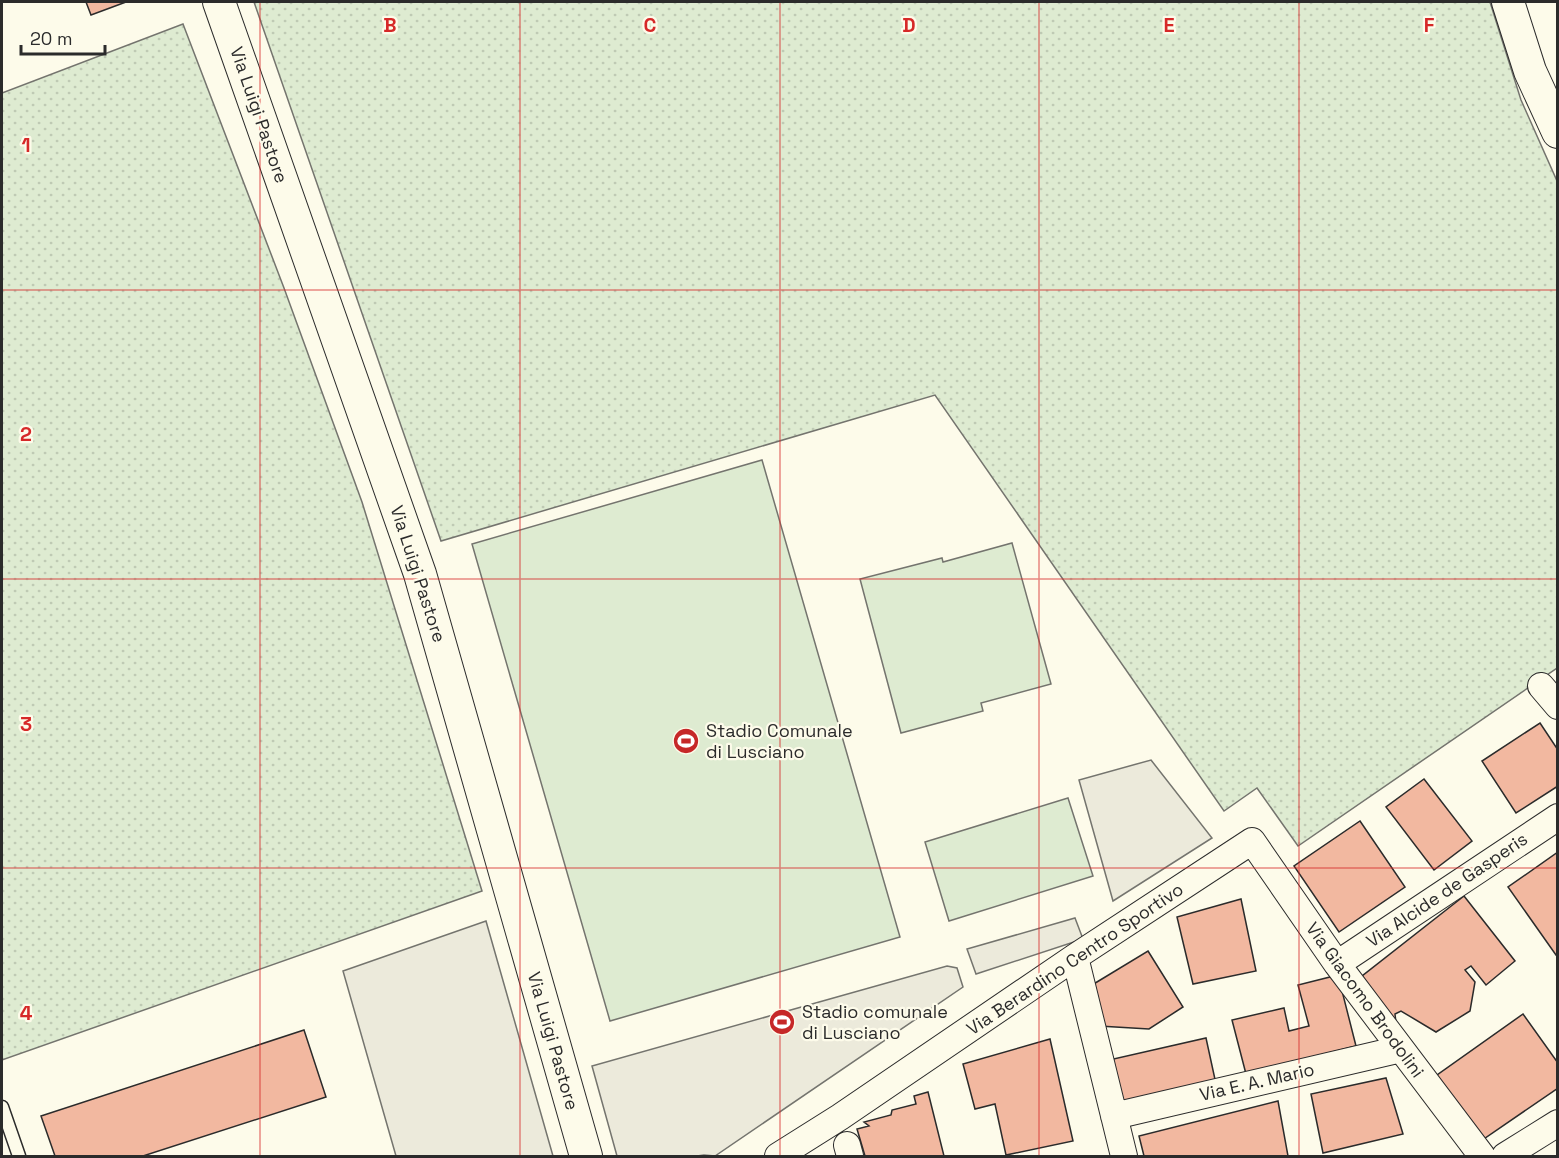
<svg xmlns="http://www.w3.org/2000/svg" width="1559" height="1158" font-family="'Space Grotesk',sans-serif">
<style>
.green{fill:url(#green-dots);stroke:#74746e;stroke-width:1.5}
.pitch{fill:#deebd1;stroke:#74746e;stroke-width:1.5}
.parking{fill:#eceadb;stroke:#74746e;stroke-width:1.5}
.building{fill:#f2b8a0;stroke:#2b2b2b;stroke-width:1.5}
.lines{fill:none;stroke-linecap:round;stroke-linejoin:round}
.service-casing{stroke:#2b2b2b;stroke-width:15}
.minor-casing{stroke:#2b2b2b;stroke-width:28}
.tertiary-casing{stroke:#2b2b2b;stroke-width:34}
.service{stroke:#fdfbea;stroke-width:12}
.minor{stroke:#fdfbea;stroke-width:26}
.tertiary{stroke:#fdfbea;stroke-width:32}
.grid{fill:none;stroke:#d62828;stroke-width:1.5;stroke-opacity:0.55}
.labels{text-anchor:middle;stroke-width:4.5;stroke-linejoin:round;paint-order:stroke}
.street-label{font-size:18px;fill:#2b2b2b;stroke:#fdfbea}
.poi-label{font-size:18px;fill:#2b2b2b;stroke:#fdfbea;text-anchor:start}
.grid-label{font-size:20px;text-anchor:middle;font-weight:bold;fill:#d62828;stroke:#fdfbea;stroke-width:4.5;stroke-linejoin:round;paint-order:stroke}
</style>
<defs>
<pattern id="green-dots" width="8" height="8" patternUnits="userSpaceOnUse" patternTransform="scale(1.5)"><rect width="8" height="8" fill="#deebd1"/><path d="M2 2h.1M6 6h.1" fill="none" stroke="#bfcab4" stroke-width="1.8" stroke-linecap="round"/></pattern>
</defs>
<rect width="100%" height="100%" fill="#fdfbea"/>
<!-- green -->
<path class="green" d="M 254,2 L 1490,2 L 1521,100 L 1557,181 L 1557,668 L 1298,846 L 1257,788 L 1224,811 L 935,395 L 441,541 Z
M 183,24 L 284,288 L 362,502 L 482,891 L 2,1060 L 2,93 Z"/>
<!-- pitch -->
<path class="pitch" d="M 762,460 L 900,937 L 610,1021 L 472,544 Z
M 1012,543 L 1051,684 L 981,703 L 983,711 L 901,733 L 860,579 L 942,558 L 943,562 Z
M 1068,798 L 1093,876 L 949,921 L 925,842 Z"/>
<!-- parking -->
<path class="parking" d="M 1151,760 L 1212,838 L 1113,901 L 1079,780 Z
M 1075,918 L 1083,939 L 976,974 L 967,949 Z
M 486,921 L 553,1156 L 396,1156 L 343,971 Z
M 947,966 L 957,968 L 963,987 L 715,1156 L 704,1155 L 697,1156 L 617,1156 L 592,1066 Z"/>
<!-- building -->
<path class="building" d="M 86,2 L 126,2 L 91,15 Z
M 1540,723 L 1558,750 L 1558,786 L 1516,813 L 1482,761 Z
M 1424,779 L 1472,841 L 1434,870 L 1386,807 Z
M 1360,821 L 1405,887 L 1339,932 L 1294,866 Z
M 1558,852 L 1558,954 L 1556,955 L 1508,887 Z
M 1464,896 L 1515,961 L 1486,985 L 1471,966 L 1465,970 L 1475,982 L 1470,1011 L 1436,1032 L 1401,1011 L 1395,1014 L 1397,1032 L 1357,980 Z
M 1241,899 L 1256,971 L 1193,984 L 1177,917 Z
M 1148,951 L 1183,1007 L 1149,1029 L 1099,1026 L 1092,985 Z
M 1338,975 L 1356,1046 L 1246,1074 L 1232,1020 L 1284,1008 L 1289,1031 L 1309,1026 L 1298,985 Z
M 1523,1014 L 1558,1063 L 1558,1088 L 1475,1145 L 1430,1080 Z
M 304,1030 L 326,1097 L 143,1156 L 55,1156 L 41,1116 Z
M 1206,1038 L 1216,1084 L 1120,1106 L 1109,1060 Z
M 1050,1039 L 1073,1141 L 1006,1155 L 995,1104 L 975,1109 L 963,1064 Z
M 1386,1078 L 1403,1134 L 1323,1153 L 1311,1094 Z
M 928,1092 L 944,1156 L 865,1156 L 857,1129 L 869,1126 L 864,1122 L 891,1115 L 892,1110 L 916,1104 L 914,1096 Z
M 1278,1101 L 1288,1156 L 1144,1156 L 1139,1136 Z"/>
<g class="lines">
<!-- service casing -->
<g class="service-casing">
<path id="service" d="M 2,1107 L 19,1156"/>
</g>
<!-- minor casing -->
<g class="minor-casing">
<path id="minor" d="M 1541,686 L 1558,706
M 1075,957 L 1124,1156
M 1337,964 L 1558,817
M 1114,1116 L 1401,1049
M 847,1145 L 850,1156
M 778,1156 L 840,1117 L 1075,957 L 1252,841 L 1337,964 L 1482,1156
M 1505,1156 L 1558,1123"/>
</g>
<!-- tertiary casing -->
<g class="tertiary-casing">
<path id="tertiary" d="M 219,2 L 420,574 L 586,1156
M 1508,2 L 1530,71 L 1558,132"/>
</g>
<!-- service -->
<use href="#service" class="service"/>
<!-- minor -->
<use href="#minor" class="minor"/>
<!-- tertiary -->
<use href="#tertiary" class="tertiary"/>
</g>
<!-- grid -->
<path class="grid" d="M 260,2 L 260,1156M 520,2 L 520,1156M 780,2 L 780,1156M 1039,2 L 1039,1156M 1299,2 L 1299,1156M 2,290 L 1558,290M 2,579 L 1558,579M 2,868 L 1558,868"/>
<!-- icons -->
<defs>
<g id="stadium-disc" transform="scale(1.35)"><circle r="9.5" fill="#c62828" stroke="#fdfbea"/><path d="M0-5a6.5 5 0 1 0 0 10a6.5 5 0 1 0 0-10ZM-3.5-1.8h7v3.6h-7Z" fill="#fff"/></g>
</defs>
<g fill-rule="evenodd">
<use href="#stadium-disc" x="686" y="741"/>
<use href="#stadium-disc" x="782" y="1022"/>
</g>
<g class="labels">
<!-- street labels -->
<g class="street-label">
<text transform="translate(259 115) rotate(71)" y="6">Via Luigi Pastore</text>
<text transform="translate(418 574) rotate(72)" y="6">Via Luigi Pastore</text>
<text transform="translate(1447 890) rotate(-34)" y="6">Via Alcide de Gasperis</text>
<text transform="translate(1075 959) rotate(-34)" y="6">Via Berardino Centro Sportivo</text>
<text transform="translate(1365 1000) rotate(54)" y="6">Via Giacomo Brodolini</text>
<text transform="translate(553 1041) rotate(74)" y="6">Via Luigi Pastore</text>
<text transform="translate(1257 1082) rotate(-13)" y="6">Via E. A. Mario</text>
</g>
<!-- poi labels -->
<g class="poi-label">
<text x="706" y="737">Stadio Comunale<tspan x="706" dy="21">di Lusciano</tspan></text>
<text x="802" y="1018">Stadio comunale<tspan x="802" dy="21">di Lusciano</tspan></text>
</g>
</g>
<g class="grid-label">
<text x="390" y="32">B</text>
<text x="650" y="32">C</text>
<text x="909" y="32">D</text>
<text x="1169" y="32">E</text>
<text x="1429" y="32">F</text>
<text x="26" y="152">1</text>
<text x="26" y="441">2</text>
<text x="26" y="731">3</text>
<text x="26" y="1020">4</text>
</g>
<!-- border -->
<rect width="1559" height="1158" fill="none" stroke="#2b2b2b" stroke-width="6"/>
<!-- scale -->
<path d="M21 45v9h84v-9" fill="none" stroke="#2b2b2b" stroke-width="3"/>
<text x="30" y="45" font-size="18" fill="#2b2b2b" stroke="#fdfbea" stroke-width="4.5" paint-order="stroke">20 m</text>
</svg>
